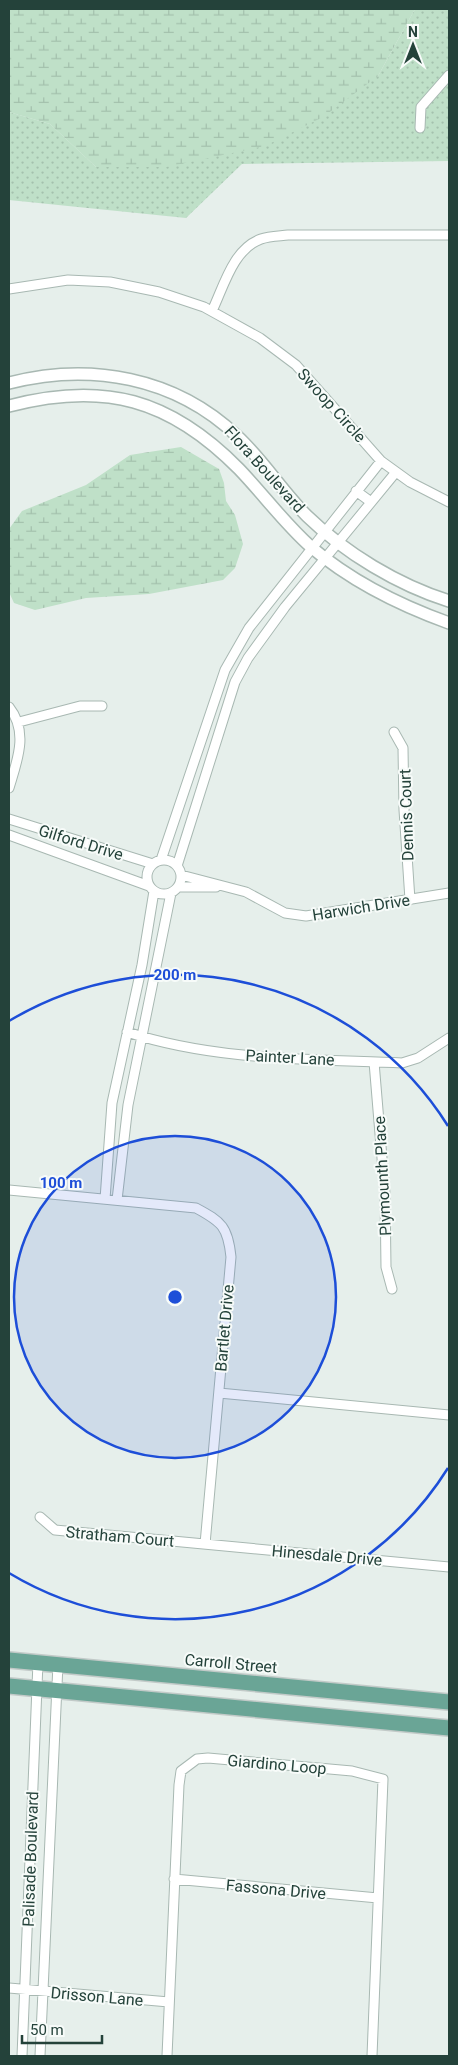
<svg xmlns="http://www.w3.org/2000/svg" width="458" height="2065" font-family="Roboto,sans-serif">
<style>
.grass{fill:url(#grass-dots)}
.wetland{fill:url(#wetland-marsh)}
.lines{fill:none;stroke-linecap:round;stroke-linejoin:round}
.minor-casing{stroke:#a8b8b2;stroke-width:11}
.tertiary-casing{stroke:#a8b8b2;stroke-width:14}
.primary-casing{stroke:#c2cac8;stroke-width:18}
.minor{stroke:#fff;stroke-width:9}
.tertiary{stroke:#fff;stroke-width:11}
.primary{stroke:#6aa596;stroke-width:15}
.ring{fill:none;stroke:#1d4ed8;stroke-width:2.5}
.labels{text-anchor:middle;stroke-width:4;stroke-linejoin:round;paint-order:stroke}
.street-label{font-size:16px;fill:#24423a;stroke:#f7fbf9}
.centre{fill:#1d4ed8;stroke:#f7fbf9;stroke-width:2.5}
.ring-label{font-size:15px;text-anchor:middle;font-weight:bold;fill:#1d4ed8;stroke:#f7fbf9;stroke-width:4;stroke-linejoin:round;paint-order:stroke}
</style>
<defs>
<pattern id="grass-dots" width="8" height="8" patternUnits="userSpaceOnUse" patternTransform="scale(1.25)"><rect width="8" height="8" fill="#bfe0c8"/><path d="M2 2h.1M6 6h.1" fill="none" stroke="#a4c1ad" stroke-width="1.8" stroke-linecap="round"/></pattern>
<pattern id="wetland-marsh" width="20" height="14" patternUnits="userSpaceOnUse" patternTransform="scale(1.25)"><rect width="20" height="14" fill="#bfe0c8"/><path d="M1 5h8M5 5V1M11 12h8M15 12V8" fill="none" stroke="#a4c1ad"/></pattern>
</defs>
<rect width="100%" height="100%" fill="#e6efeb"/>
<!-- grass -->
<path class="grass" d="M 415,9 L 449,9 L 449,161 L 242,164 L 186,218 L 9,200 L 9,112 L 50,124 L 96,167 L 378,76 Z"/>
<!-- wetland -->
<path class="wetland" d="M 9,9 L 415,9 L 378,76 L 323,117 L 265,146 L 166,167 L 96,167 L 50,124 L 9,112 Z
M 181,447 L 219,469 L 224,483 L 226,501 L 235,515 L 243,544 L 235,568 L 223,580 L 149,594 L 86,598 L 35,610 L 14,603 L 9,592 L 9,529 L 22,511 L 86,485 L 130,455 Z"/>
<g class="lines">
<!-- minor casing -->
<g class="minor-casing">
<path id="minor" d="M 420,128 L 421,107 L 449,75
M 9,289 L 68,280 L 110,282 L 159,292 L 204,307 L 260,338 L 296,365 L 381,461 L 410,482 L 449,502
M 212,311 C 224,286 233,249 261,239 C 269,236 280,236 288,235 L 449,235
M 356,491 L 371,502
M 9,707 C 29,732 17,761 9,788
M 19,722 L 80,706 L 102,706
M 394,732 L 403,748 L 404,810 L 410,900
M 9,819 L 153,864
M 9,835 L 149,886
M 161,860 L 225,670 L 249,628 L 381,461
M147 877a17 17 0 1 1 34 0a17 17 0 1 1-34 0Z
M 177,866 L 235,682 L 248,658 L 285,607 L 396,472
M 181,875 L 246,892 L 285,913 L 306,916 L 449,893
M 178,887 L 216,887
M 127,1032 C 215,1061 311,1059 402,1063 L 418,1058 L 449,1038
M 374,1062 L 385,1194 L 386,1267 L 392,1289
M 9,1190 L 196,1208 C 222,1222 228,1227 231,1257 L 205,1544
M 105,1199 L 112,1103 L 142,965 L 154,891
M 117,1200 L 128,1105 L 171,893
M 219,1393 L 449,1415
M 40,1517 L 55,1530 L 449,1567
M 174,1879 L 378,1898
M 9,1988 L 169,2002
M 22,2056 L 38,1662
M 40,2056 L 58,1664
M 167,2056 L 179,1785 L 181,1771 L 197,1759 L 208,1758 L 352,1771 L 383,1779 L 372,2056"/>
</g>
<!-- tertiary casing -->
<g class="tertiary-casing">
<path id="tertiary" d="M 9,383 C 90,362 175,377 237,436 C 263,460 282,491 307,516 C 345,553 398,585 449,601
M 9,406 C 104,381 170,399 239,469 C 264,495 284,523 311,547 C 352,582 399,605 449,623"/>
</g>
<!-- primary casing -->
<g class="primary-casing">
<path id="primary" d="M 9,1660 L 449,1702
M 9,1686 L 449,1728"/>
</g>
<!-- minor -->
<use href="#minor" class="minor"/>
<!-- tertiary -->
<use href="#tertiary" class="tertiary"/>
<!-- primary -->
<use href="#primary" class="primary"/>
</g>
<!-- distance rings -->
<circle cx="175" cy="1297" r="161" fill="#1d4ed8" fill-opacity=".12"/>
<g class="ring">
<circle cx="175" cy="1297" r="161"/>
<path d="M448 1468A322 322 0 0 1 9 1573M9 1021A322 322 0 0 1 448 1126"/>
</g>
<g class="labels">
<!-- street labels -->
<g class="street-label">
<text transform="translate(332 405) rotate(48)" y="6">Swoop Circle</text>
<text transform="translate(265 469) rotate(48)" y="6">Flora Boulevard</text>
<text transform="translate(406 815) rotate(-92)" y="6">Dennis Court</text>
<text transform="translate(81 842) rotate(17)" y="6">Gilford Drive</text>
<text transform="translate(361 907) rotate(-9)" y="6">Harwich Drive</text>
<text transform="translate(290 1057) rotate(3)" y="6">Painter Lane</text>
<text transform="translate(382 1176) rotate(-93)" y="6">Plymounth Place</text>
<text transform="translate(224 1328) rotate(-85)" y="6">Bartlet Drive</text>
<text transform="translate(120 1536) rotate(5)" y="6">Stratham Court</text>
<text transform="translate(327 1555) rotate(5)" y="6">Hinesdale Drive</text>
<text transform="translate(231 1663) rotate(5)" y="6">Carroll Street</text>
<text transform="translate(277 1764) rotate(5)" y="6">Giardino Loop</text>
<text transform="translate(30 1859) rotate(-88)" y="6">Palisade Boulevard</text>
<text transform="translate(276 1889) rotate(5)" y="6">Fassona Drive</text>
<text transform="translate(97 1996) rotate(5)" y="6">Drisson Lane</text>
</g>
</g>
<circle cx="175" cy="1297" r="8" class="centre"/>
<g class="ring-label">
<text x="175" y="980">200 m</text>
<text x="61" y="1188">100 m</text>
</g>
<!-- border -->
<rect width="458" height="2065" fill="none" stroke="#24423a" stroke-width="20"/>
<!-- north arrow -->
<g transform="translate(413 45)" stroke="#f7fbf9" stroke-width="4" paint-order="stroke">
<path d="M0-4L9 19L0 12L-9 19Z" fill="#24423a"/>
<text y="-8" font-size="14" font-weight="bold" text-anchor="middle" fill="#24423a">N</text>
</g>
<!-- scale -->
<path d="M22 2035v8h80v-8" fill="none" stroke="#24423a" stroke-width="2.5"/>
<text x="30" y="2035" font-size="15" fill="#24423a" stroke="#f7fbf9" stroke-width="4" paint-order="stroke">50 m</text>
</svg>
